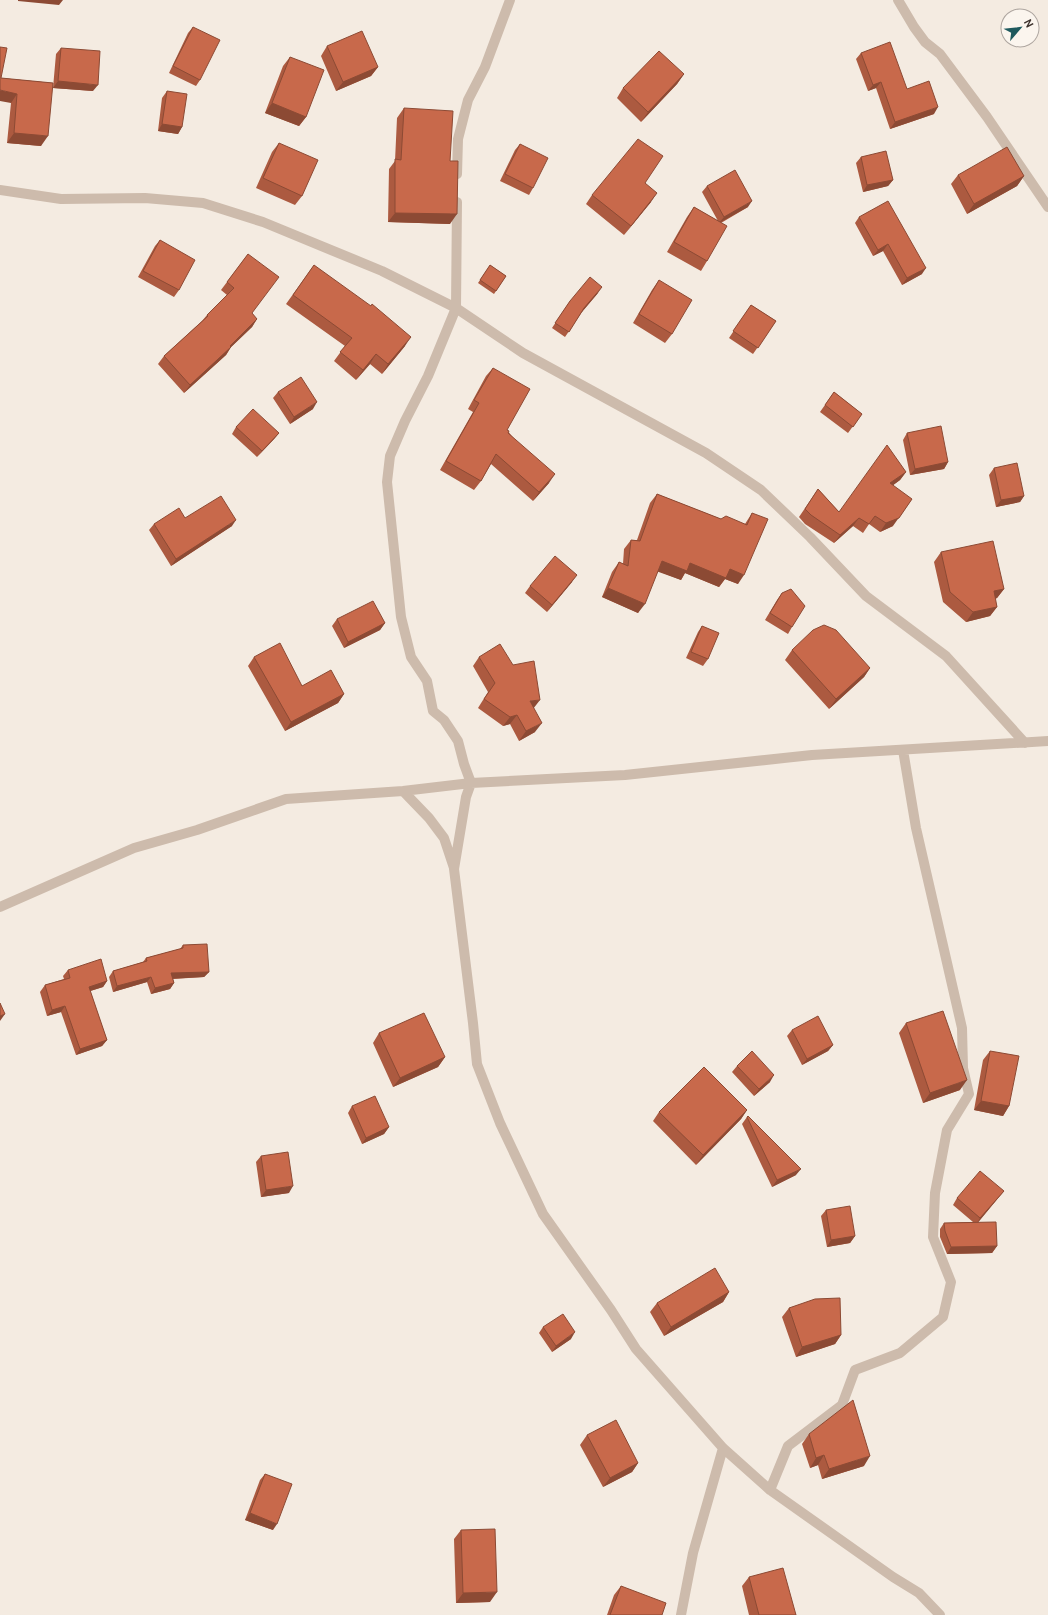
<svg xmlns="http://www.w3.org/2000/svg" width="1048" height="1615" font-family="Cabin,sans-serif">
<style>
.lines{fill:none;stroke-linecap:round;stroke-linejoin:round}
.minor{stroke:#cdbbac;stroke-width:10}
.wall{fill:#ac5a40}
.shaded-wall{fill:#8c4a34}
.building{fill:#c8694b;stroke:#8c4a34}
</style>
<rect width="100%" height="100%" fill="#f4ebe1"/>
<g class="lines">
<!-- minor -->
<path class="minor" d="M 898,0 L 914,27 L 925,42 L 940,54 L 987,117 L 1048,207
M 457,174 L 458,139 L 468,100 L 485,67 L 510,0
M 0,190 L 61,199 L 145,198 L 203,203 L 263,222 L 382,271 L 456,308 L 523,353 L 706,453 L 761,490 L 810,537 L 866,596 L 946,656 L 1025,743
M 457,202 L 456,308 L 428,376 L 405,421 L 390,456 L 387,482 L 401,617 L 411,657 L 427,681 L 433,711 L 444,720 L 458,741 L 464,764 L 471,783 L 466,797 L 454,869 L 473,1023 L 477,1064 L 500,1123 L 543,1214 L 611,1310 L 636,1349 L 723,1448 L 770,1490 L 893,1577 L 919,1593 L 940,1615
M 403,791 L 429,818 L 444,838 L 454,868
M 0,907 L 134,848 L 197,830 L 286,799 L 403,791 L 471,783 L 625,775 L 812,755 L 1048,741
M 770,1490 L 788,1446 L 842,1405 L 855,1370 L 900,1353 L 943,1317 L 951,1282 L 933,1237 L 935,1193 L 947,1130 L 969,1094 L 963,1068 L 962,1028 L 916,828 L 903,750
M 681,1615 L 693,1553 L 723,1448"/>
</g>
<!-- wall -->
<path class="wall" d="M 193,27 L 200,80 L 196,86 L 169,73 L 188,33 Z
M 327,46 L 378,67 L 371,76 L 336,91 L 321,56 Z
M 61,48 L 93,91 L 53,88 L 56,54 Z
M 861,53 L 907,89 L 934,114 L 890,129 L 876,88 L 868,91 L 856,59 Z
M 290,57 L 306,117 L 299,126 L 265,113 L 283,66 Z
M 684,74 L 677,84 L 641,122 L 617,98 L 623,88 Z
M 1,78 L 53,83 L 41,146 L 7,143 L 11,103 Z
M 167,91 L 182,127 L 178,134 L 158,131 L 162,98 Z
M 404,108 L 450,161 L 450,224 L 388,222 L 389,169 L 395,161 L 397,118 Z
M 279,143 L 302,196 L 295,205 L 256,188 L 272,152 Z
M 520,144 L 533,188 L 529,195 L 500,181 L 515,150 Z
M 861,157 L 893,180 L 888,186 L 863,192 L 856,163 Z
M 958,175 L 1024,176 L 1017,186 L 967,214 L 951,184 Z
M 645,183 L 651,202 L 624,235 L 586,204 L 592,195 Z
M 707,186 L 748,207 L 721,223 L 707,261 L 701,271 L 667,252 L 687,217 L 694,207 L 718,221 L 702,192 Z
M 859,217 L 922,274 L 902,285 L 883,251 L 873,256 L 855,223 Z
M 160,240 L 179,290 L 174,297 L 138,277 L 155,246 Z
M 248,254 L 252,314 L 257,319 L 252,327 L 231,347 L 226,355 L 184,393 L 158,364 L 164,356 L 202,321 L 207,315 L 227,295 L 221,290 Z
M 314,265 L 405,346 L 382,374 L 370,364 L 356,380 L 334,361 L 345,346 L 286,304 Z
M 490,265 L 506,276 L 494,294 L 478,283 Z
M 659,280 L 672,334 L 665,343 L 633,323 L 652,290 Z
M 598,293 L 582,312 L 565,337 L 552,328 L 570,301 Z
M 751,305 L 776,321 L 753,354 L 729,338 Z
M 493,368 L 507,430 L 549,483 L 533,501 L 491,464 L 481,481 L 474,490 L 440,470 L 473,412 L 468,409 L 486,376 Z
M 278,392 L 313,409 L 290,424 L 273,398 Z
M 834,392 L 862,414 L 848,433 L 820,412 Z
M 236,427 L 279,433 L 274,439 L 257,457 L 232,434 Z
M 907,433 L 948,462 L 944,469 L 910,475 L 903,440 Z
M 994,468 L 1024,496 L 1020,502 L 996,507 L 989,475 Z
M 906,472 L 900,480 L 893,485 L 893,526 L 880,532 L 869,524 L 863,533 L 853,526 L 834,543 L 805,524 L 799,517 L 818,489 L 839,512 Z
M 657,494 L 721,519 L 745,524 L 752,513 L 738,584 L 725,579 L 719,587 L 685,573 L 681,580 L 658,571 L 638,613 L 602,597 L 612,572 L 619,562 L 623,564 L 624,549 L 631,540 L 637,540 L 650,503 Z
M 185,518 L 232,526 L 171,566 L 149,530 L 154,524 Z
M 941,552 L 1004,589 L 997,598 L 995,599 L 997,607 L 990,616 L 966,622 L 943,602 L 934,562 Z
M 572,582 L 547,612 L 525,593 L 530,586 Z
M 782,593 L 792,627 L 788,634 L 765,620 L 777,600 Z
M 337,619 L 385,623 L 380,630 L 344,648 L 332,626 Z
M 702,626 L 708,659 L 703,666 L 686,658 L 698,632 Z
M 792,650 L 870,668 L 864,677 L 829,709 L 785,660 Z
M 254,657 L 302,686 L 344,694 L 338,703 L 285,731 L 248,666 Z
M 479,657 L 534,708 L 535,732 L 519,741 L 510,724 L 503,726 L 478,708 L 488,692 L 473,666 Z
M 183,945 L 209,972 L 204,977 L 173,979 L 174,983 L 170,989 L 151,994 L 147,982 L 113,992 L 109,977 L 113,971 L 143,962 L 146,958 L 180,949 Z
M 68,970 L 107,981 L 103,987 L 90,991 L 107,1040 L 102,1046 L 76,1055 L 61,1012 L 47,1016 L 40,992 L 45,985 L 64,979 L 63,976 Z
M 906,1023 L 960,1090 L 923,1103 L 899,1033 Z
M 792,1030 L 833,1045 L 828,1051 L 802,1065 L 787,1036 Z
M 379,1033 L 445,1057 L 438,1067 L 393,1087 L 373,1043 Z
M 990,1051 L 1009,1106 L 1003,1116 L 974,1110 L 983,1060 Z
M 737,1066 L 770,1082 L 754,1096 L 732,1072 Z
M 352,1106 L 389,1127 L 384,1134 L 362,1144 L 348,1113 Z
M 747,1110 L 741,1119 L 696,1165 L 653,1121 L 659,1112 Z
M 747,1117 L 796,1175 L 772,1187 L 742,1124 Z
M 261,1156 L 289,1193 L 261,1197 L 256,1162 Z
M 1004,1191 L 999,1197 L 978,1222 L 997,1246 L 992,1253 L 947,1254 L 940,1237 L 940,1229 L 944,1223 L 973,1222 L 953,1205 L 957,1198 Z
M 826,1210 L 855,1236 L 850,1243 L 827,1247 L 821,1216 Z
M 729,1292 L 723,1302 L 664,1336 L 650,1312 L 657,1303 Z
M 789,1308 L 841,1335 L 835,1344 L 796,1357 L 782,1317 Z
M 543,1327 L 571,1339 L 552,1352 L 539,1333 Z
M 809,1434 L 864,1466 L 822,1479 L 818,1465 L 810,1468 L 802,1444 Z
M 587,1435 L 638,1463 L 632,1472 L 603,1487 L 580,1445 Z
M 265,1474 L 273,1530 L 245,1520 L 260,1480 Z
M 461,1530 L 490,1602 L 456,1603 L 454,1539 Z
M 749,1577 L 796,1615 L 749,1615 L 742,1586 Z
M 621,1586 L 662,1615 L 607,1615 L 614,1595 Z"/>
<!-- shaded-wall -->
<path class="shaded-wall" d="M 18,0 L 63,0 L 59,5 L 18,1 Z
M 378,67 L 371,76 L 336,91 L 343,82 Z
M 684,74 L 677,84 L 641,122 L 648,112 Z
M 58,81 L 98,85 L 93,91 L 53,88 Z
M 881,82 L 876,88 L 868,91 L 873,85 Z
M 0,90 L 17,94 L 11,103 L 0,101 Z
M 272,103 L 306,117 L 299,126 L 265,113 Z
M 938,107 L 934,114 L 890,129 L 895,122 Z
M 162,124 L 182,127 L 178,134 L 158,131 Z
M 14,133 L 48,136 L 41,146 L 7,143 Z
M 1024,176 L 1017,186 L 967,214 L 974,204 Z
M 893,180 L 888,186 L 863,192 L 867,185 Z
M 657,193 L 651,202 L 624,235 L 631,226 Z
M 752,201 L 748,207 L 719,223 L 724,217 Z
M 395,213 L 457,214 L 450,224 L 388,222 Z
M 888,244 L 883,251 L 873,256 L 878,250 Z
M 926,268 L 922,274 L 902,285 L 907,278 Z
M 602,287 L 598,293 L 581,313 L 584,308 Z
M 257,319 L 252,327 L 227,351 L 231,347 L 226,355 L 184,393 L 190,385 Z
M 411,337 L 405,346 L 382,374 L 388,364 Z
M 376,354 L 370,364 L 356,380 L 363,370 Z
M 317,402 L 313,409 L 290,424 L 294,417 Z
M 279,433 L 274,439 L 257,457 L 262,451 Z
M 948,462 L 944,469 L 910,475 L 915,469 Z
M 906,472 L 900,480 L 884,492 L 890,483 Z
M 555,474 L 549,483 L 533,501 L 539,492 Z
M 1024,496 L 1020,502 L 996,507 L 1001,500 Z
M 912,499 L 893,526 L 880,532 L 886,523 Z
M 859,518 L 853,526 L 834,543 L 840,535 Z
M 236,520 L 232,526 L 171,566 L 176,559 Z
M 662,561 L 690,563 L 730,569 L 744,575 L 738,584 L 725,579 L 719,587 L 685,573 L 681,580 L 656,571 Z
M 577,575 L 572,582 L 547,612 L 552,605 Z
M 608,588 L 645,604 L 638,613 L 602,597 Z
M 1004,589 L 997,598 L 987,601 L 994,591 Z
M 997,607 L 990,616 L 966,622 L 973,612 Z
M 385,623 L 380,630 L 344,648 L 348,642 Z
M 870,668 L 864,677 L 829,709 L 836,699 Z
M 344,694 L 338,703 L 285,731 L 291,722 Z
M 540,700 L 533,709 L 530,701 Z
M 517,715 L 510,724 L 503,726 L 510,717 Z
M 542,723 L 535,732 L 519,741 L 526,731 Z
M 209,972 L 204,977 L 167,979 L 171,973 Z
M 151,977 L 147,982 L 113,992 L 117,986 Z
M 107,981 L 103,987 L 84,993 L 89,987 Z
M 174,983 L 170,989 L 151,994 L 155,988 Z
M 65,1006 L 61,1012 L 47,1016 L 52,1010 Z
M 5,1014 L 0,1021 L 0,1016 Z
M 107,1040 L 102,1046 L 76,1055 L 80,1049 Z
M 833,1045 L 828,1051 L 802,1065 L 807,1059 Z
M 445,1057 L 438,1067 L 393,1087 L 400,1078 Z
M 774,1075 L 770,1082 L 754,1096 L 759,1089 Z
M 967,1080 L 960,1090 L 923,1103 L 930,1093 Z
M 981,1101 L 1009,1106 L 1003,1116 L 974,1110 Z
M 747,1110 L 741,1119 L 696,1165 L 703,1155 Z
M 389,1127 L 384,1134 L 362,1144 L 366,1138 Z
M 801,1169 L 796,1175 L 772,1187 L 777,1180 Z
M 293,1186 L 289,1193 L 261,1197 L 266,1190 Z
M 1004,1191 L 999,1197 L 976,1225 L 980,1218 Z
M 855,1236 L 850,1243 L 827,1247 L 831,1240 Z
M 997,1246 L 992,1253 L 947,1254 L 951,1247 Z
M 729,1292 L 723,1302 L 664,1336 L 671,1327 Z
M 575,1332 L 571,1339 L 552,1352 L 556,1346 Z
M 841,1335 L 835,1344 L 796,1357 L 802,1347 Z
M 824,1455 L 818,1465 L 810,1468 L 816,1458 Z
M 870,1456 L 864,1466 L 822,1479 L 829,1469 Z
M 638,1463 L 632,1472 L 603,1487 L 610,1478 Z
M 250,1513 L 277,1524 L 273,1530 L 245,1520 Z
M 497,1592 L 490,1602 L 456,1603 L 463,1593 Z"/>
<!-- building -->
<path class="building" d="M 193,27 L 220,40 L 200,80 L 173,66 Z
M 362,31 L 378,67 L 343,82 L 327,46 Z
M 890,42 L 907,89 L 929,81 L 938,107 L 895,122 L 881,82 L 873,85 L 861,53 Z
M 0,47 L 7,48 L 1,78 L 53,83 L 48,136 L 14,133 L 17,94 L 0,90 Z
M 61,48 L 100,51 L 98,85 L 58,81 Z
M 659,51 L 684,74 L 648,112 L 623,88 Z
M 290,57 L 324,70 L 306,117 L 272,103 Z
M 167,91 L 187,94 L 182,127 L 162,124 Z
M 404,108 L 453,111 L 450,161 L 458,161 L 457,214 L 395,213 L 395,159 L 401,160 Z
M 638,139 L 663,156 L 645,183 L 657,193 L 631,226 L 592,195 Z
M 279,143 L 318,160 L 302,196 L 263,178 Z
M 520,144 L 548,158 L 533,188 L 505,174 Z
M 1007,147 L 1024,176 L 974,204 L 958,175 Z
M 886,151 L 893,180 L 867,185 L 861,157 Z
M 735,170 L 752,201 L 724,217 L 707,186 Z
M 888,201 L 926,268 L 907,278 L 888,244 L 878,250 L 859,217 Z
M 694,207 L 727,226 L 707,261 L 674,242 Z
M 160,240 L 195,260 L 179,290 L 143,271 Z
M 248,254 L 279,277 L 252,313 L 257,319 L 230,346 L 231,347 L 190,385 L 164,356 L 208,316 L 207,315 L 234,288 L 227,282 Z
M 314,265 L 371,306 L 372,304 L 411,337 L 388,364 L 376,354 L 363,370 L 340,352 L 352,338 L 293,295 Z
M 490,265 L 506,276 L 496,291 L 480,280 Z
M 590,277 L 602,287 L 584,308 L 569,332 L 555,323 L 570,301 Z
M 659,280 L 692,300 L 672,334 L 639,314 Z
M 751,305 L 776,321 L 758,348 L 733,331 Z
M 493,368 L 530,389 L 507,430 L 509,431 L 508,433 L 555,474 L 539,492 L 496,454 L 481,481 L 446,461 L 479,403 L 474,400 Z
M 301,377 L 317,402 L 294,417 L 278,392 Z
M 834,392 L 862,414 L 853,427 L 825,405 Z
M 253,409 L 279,433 L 262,451 L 236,427 Z
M 941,426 L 948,462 L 915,469 L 907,433 Z
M 887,445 L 906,472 L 890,483 L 912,499 L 899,518 L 886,523 L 875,516 L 869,524 L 859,518 L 840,535 L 811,515 L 805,509 L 818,489 L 839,512 Z
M 1017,463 L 1024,496 L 1001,500 L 994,468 Z
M 657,494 L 721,519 L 726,516 L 747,525 L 752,513 L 768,519 L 744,575 L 730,569 L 726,578 L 690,563 L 687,571 L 662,561 L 645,604 L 608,588 L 619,562 L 628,566 L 631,540 L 640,541 Z
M 221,496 L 236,520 L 176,559 L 154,524 L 179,508 L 185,518 Z
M 993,541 L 1004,589 L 994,591 L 997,607 L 973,612 L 950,592 L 941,552 Z
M 555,556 L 577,575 L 552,605 L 530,586 Z
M 791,589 L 805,606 L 792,627 L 770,613 L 782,593 Z
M 373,601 L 385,623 L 348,642 L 337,619 Z
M 824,625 L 836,630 L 870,668 L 836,699 L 792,650 L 813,630 Z
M 702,626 L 719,633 L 708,659 L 691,652 Z
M 280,643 L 302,686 L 331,670 L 344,694 L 291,722 L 254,657 Z
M 500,644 L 513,665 L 534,661 L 540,700 L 530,701 L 542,723 L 526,731 L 517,715 L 510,717 L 484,699 L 495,683 L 479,657 Z
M 207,944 L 209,972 L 171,973 L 174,983 L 155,988 L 151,977 L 117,986 L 113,971 L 147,961 L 146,958 L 183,948 L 183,945 Z
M 101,959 L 107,981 L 89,987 L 107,1040 L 80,1049 L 65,1006 L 52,1010 L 45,985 L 70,978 L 68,970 Z
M 0,1003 L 5,1014 L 0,1016 Z
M 943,1011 L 967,1080 L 930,1093 L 906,1023 Z
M 424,1013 L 445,1057 L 400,1078 L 379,1033 Z
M 818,1016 L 833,1045 L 807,1059 L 792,1030 Z
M 752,1051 L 774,1075 L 759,1089 L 737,1066 Z
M 990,1051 L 1019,1056 L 1009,1106 L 981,1101 Z
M 704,1067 L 747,1110 L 703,1155 L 659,1112 Z
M 375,1096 L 389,1127 L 366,1138 L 352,1106 Z
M 748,1116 L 801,1169 L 777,1180 L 747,1117 Z
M 288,1152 L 293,1186 L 266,1190 L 261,1156 Z
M 980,1171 L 1004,1191 L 980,1218 L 957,1198 Z
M 850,1206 L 855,1236 L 831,1240 L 826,1210 Z
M 996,1222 L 997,1246 L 951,1247 L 945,1231 L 944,1223 Z
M 715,1268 L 729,1292 L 671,1327 L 657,1303 Z
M 840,1298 L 841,1335 L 802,1347 L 789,1308 L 815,1299 Z
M 563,1314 L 575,1332 L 556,1346 L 543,1327 Z
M 853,1400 L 870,1456 L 829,1469 L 824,1455 L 816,1458 L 809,1434 Z
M 616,1420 L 638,1463 L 610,1478 L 587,1435 Z
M 265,1474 L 292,1484 L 277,1524 L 250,1513 Z
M 495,1529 L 497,1592 L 463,1593 L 461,1530 Z
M 783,1568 L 796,1615 L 759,1615 L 749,1577 Z
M 621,1586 L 666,1603 L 662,1615 L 610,1615 Z"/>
<!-- north arrow -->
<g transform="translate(1020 28) rotate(62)"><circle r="19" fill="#fbf5ee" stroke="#aea6a0"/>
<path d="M0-3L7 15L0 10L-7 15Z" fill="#1f5a5e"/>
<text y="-6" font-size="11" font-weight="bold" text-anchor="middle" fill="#3b302b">N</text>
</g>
</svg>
